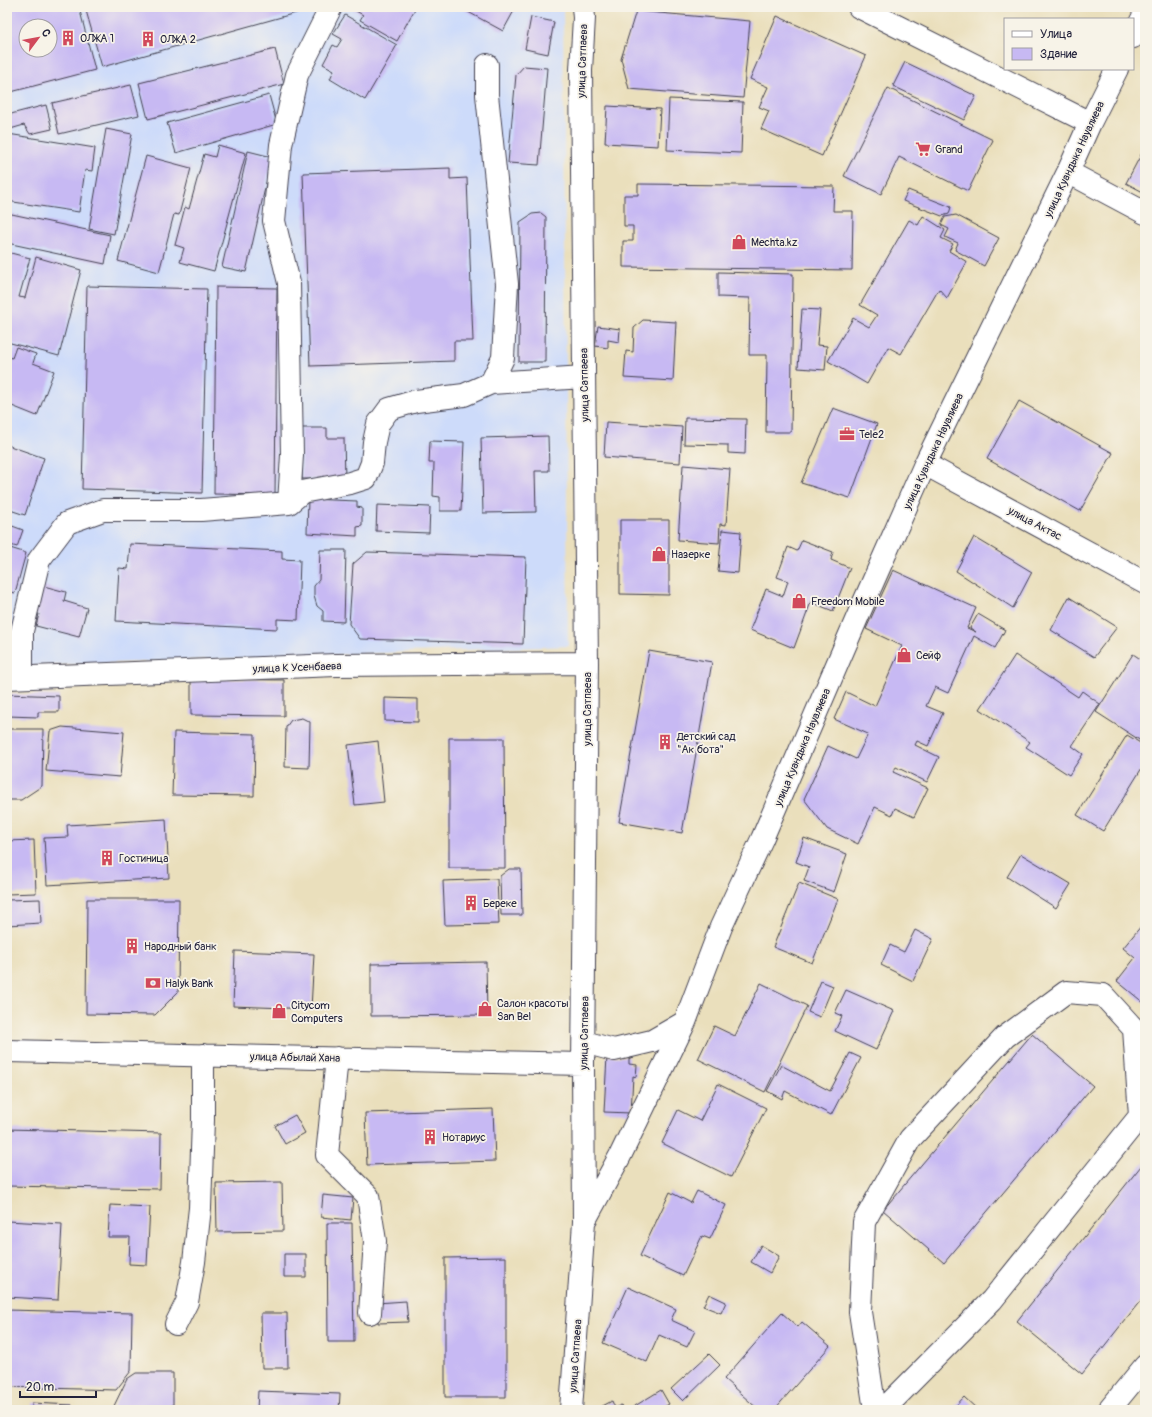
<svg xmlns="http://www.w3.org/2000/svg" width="1152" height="1417" font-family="Pangolin,sans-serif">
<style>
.built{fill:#cddbfa;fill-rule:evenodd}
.building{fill:#c7b9f3;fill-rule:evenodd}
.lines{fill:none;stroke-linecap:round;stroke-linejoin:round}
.minor-casing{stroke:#403e4e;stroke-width:24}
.minor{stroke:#fff;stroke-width:22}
.labels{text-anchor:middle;stroke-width:3.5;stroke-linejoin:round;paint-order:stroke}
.poi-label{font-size:11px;fill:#22223b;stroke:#f7f3e8;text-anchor:start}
.street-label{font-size:11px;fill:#22223b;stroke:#f7f3e8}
</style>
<rect width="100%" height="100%" fill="#f7f3e8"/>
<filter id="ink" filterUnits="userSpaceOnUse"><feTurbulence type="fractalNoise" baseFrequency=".025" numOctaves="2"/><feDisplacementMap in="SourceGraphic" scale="8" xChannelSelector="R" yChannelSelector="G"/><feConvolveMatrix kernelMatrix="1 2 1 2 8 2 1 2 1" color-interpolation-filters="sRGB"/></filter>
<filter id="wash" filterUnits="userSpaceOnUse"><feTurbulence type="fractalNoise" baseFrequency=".012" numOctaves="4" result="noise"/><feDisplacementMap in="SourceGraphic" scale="16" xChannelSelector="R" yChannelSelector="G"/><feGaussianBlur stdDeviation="0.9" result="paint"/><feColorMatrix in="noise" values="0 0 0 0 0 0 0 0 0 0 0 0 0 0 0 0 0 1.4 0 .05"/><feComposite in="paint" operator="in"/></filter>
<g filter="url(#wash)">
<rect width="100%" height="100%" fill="#eadfbc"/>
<!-- built -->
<path class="built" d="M 7,7 L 563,7 L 568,646 L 7,667 ZM 26,26 L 50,26 L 50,50 L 26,50 Z"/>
<g id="blocks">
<!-- building -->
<path class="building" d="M 7,7 L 79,7 L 95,70 L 7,93 ZM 26,26 L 50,26 L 50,50 L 26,50 Z
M 85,7 L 301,7 L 303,11 L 102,67 Z
M 349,7 L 416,7 L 397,41 L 360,20 L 363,15 Z
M 459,7 L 516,7 L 503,31 Z
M 636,11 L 750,21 L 743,98 L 629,89 L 621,59 Z
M 345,15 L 397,45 L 365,100 L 330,79 L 334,70 L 323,64 L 333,45 L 337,47 L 342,39 L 333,34 Z
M 777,16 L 866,56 L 822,156 L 761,129 L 769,111 L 759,107 L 768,87 L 750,79 Z
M 531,17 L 554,22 L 548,54 L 525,49 Z
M 275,49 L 284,84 L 148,119 L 139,83 Z
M 905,62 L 976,96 L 964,120 L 893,86 Z
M 524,66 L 547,68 L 539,165 L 508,163 L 516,75 Z
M 131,85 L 139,115 L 59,134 L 52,103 Z
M 888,88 L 993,140 L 968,191 L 899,157 L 881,194 L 844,176 Z
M 269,95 L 277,124 L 176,153 L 167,123 Z
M 669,99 L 743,102 L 741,153 L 667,150 Z
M 46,105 L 52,129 L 30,134 L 24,125 L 7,130 L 7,115 Z
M 607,106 L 660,109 L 658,146 L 605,143 Z
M 106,129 L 132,134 L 114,234 L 89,229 Z
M 8,134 L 95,148 L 92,171 L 85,170 L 79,212 L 7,201 L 7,144 Z
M 218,145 L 246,153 L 214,271 L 180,262 L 184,248 L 175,245 L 185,207 L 189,209 L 204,154 L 215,157 Z
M 1145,147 L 1145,193 L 1126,183 Z
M 248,151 L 272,157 L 246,272 L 222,267 Z
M 146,156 L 191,168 L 179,215 L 174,214 L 159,272 L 118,261 Z
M 450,168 L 450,179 L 467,178 L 473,341 L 454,341 L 454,361 L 310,366 L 303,173 Z
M 638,184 L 834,186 L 833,211 L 853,211 L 852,270 L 623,267 L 623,241 L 633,241 L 633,226 L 624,226 L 624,195 L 638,195 Z
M 908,190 L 951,207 L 949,214 L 942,216 L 903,201 Z
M 7,213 L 110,235 L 105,264 L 7,243 Z
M 541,213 L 546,217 L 545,362 L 519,362 L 520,222 L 532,214 Z
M 956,215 L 999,238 L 984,266 L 955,250 L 958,243 L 945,237 L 949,229 L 941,225 L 945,217 Z
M 923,216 L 945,230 L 941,238 L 953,244 L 949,251 L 967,262 L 947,298 L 939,289 L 901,354 L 888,347 L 867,384 L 828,361 L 853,318 L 869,327 L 877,315 L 860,305 L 909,220 L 918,225 Z
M 7,252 L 30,258 L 19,297 L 25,298 L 36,257 L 81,270 L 59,356 L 7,342 Z
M 718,272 L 793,274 L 791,432 L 766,432 L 767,355 L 749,355 L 750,298 L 718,297 Z
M 87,286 L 207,289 L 202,493 L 82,489 Z
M 216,287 L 277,288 L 275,495 L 214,494 Z
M 802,309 L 820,310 L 817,345 L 827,346 L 825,370 L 798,368 Z
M 643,320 L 676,322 L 673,381 L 624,378 L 626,351 L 633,352 L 634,328 Z
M 598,326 L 620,329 L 619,342 L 608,340 L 608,348 L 595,346 Z
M 16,347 L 36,354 L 33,363 L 54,371 L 37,416 L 7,404 L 7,356 L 12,358 Z
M 1019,401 L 1113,453 L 1080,511 L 987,459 Z
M 833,408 L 877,424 L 850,498 L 801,483 Z
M 685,418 L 746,419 L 745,454 L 728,453 L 728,445 L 684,444 Z
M 606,422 L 682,427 L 680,463 L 604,457 Z
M 302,428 L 327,428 L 327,438 L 344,438 L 345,479 L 302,479 Z
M 548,436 L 549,471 L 535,471 L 536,512 L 483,513 L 481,438 Z
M 430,441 L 464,442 L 461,511 L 440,511 L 440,497 L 433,496 L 434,463 L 429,463 Z
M 7,445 L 44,458 L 25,515 L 7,509 Z
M 683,465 L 730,469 L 726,525 L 720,524 L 719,543 L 678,540 Z
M 308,499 L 357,501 L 357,507 L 362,508 L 362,526 L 357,527 L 357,536 L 307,533 Z
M 377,505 L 430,507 L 429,533 L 376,531 Z
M 620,520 L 669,520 L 669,595 L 620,594 Z
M 7,524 L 23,530 L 17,547 L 7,544 Z
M 722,530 L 741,532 L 738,573 L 718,571 Z
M 974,537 L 1032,572 L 1013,608 L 956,571 Z
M 802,540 L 833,552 L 831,560 L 850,568 L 833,611 L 811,602 L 794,648 L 750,630 L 766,589 L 783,596 L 788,581 L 777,577 L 788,547 L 797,551 Z
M 130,544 L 282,551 L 282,559 L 300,560 L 298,620 L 277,619 L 277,629 L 116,621 L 119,568 L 128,569 Z
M 7,547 L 26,553 L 15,593 L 11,592 L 7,607 Z
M 320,550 L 346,550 L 344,622 L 323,621 L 323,611 L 317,606 L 314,596 L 314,586 L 319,580 Z
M 367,552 L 526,557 L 523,644 L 360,639 L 349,624 L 353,564 Z
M 893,570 L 976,608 L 967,628 L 976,632 L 970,628 L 978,614 L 1005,630 L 995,648 L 974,636 L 948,693 L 935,687 L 926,706 L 943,713 L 928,746 L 917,741 L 915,745 L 939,757 L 927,782 L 896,767 L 893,772 L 928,788 L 914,817 L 895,808 L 892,815 L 875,807 L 858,844 L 827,829 L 804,799 L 828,746 L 856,759 L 868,734 L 834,719 L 846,692 L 875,706 L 902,646 L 866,629 Z
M 40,585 L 66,592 L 64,601 L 87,608 L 79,637 L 36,626 L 39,614 L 33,613 Z
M 1069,597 L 1117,627 L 1094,657 L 1051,630 Z
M 649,651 L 712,662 L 682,833 L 619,822 Z
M 1133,654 L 1145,662 L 1145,734 L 1141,741 L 1096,712 Z
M 1015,655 L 1078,697 L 1082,691 L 1100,704 L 1072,746 L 1083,754 L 1069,775 L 1026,747 L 1030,742 L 980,709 Z
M 191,679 L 284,680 L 284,716 L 191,715 Z
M 7,694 L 59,696 L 59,712 L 38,712 L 38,717 L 7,716 Z
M 385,698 L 418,699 L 418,722 L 385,721 Z
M 302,718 L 310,722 L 309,768 L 285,767 L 286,727 L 291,720 Z
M 62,727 L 124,732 L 120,777 L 46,771 L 50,731 Z
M 7,729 L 43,729 L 42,786 L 21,800 L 7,800 Z
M 174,732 L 255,734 L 254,796 L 172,795 Z
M 1127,735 L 1142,744 L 1145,739 L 1145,763 L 1103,831 L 1077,815 Z
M 449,738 L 504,738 L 505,868 L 449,868 Z
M 378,741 L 384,802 L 355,805 L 348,745 Z
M 166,819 L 169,878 L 47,885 L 44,838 L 68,837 L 67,825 Z
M 804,838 L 847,854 L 834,892 L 804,881 L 809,867 L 796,862 Z
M 34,840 L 36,893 L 7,894 L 7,841 Z
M 1021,854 L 1071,884 L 1056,908 L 1007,877 Z
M 509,869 L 521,869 L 522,915 L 501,915 L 500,876 Z
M 497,879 L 499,924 L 445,925 L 443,881 Z
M 799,883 L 838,899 L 812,963 L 773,947 Z
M 40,899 L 41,923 L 7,925 L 7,900 Z
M 87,899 L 179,899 L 178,992 L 155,1015 L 86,1014 Z
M 1142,925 L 1145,927 L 1145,1004 L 1117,981 L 1135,958 L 1123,948 Z
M 915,930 L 933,939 L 913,981 L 881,965 L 890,945 L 904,952 Z
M 235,951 L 314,954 L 311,1009 L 233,1006 Z
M 486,962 L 487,1015 L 371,1016 L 371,964 Z
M 821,981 L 833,986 L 820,1017 L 808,1012 Z
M 761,983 L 807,1006 L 765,1092 L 698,1059 L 714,1026 L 735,1036 Z
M 846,990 L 894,1011 L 876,1050 L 835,1031 L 842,1016 L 835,1013 Z
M 1032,1034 L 1093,1086 L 944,1263 L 883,1210 Z
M 850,1053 L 861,1058 L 831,1115 L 785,1091 L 782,1099 L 767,1091 L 781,1065 L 830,1091 Z
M 607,1056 L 629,1057 L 629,1064 L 637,1065 L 636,1077 L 633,1076 L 631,1113 L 604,1112 Z
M 718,1084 L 766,1108 L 731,1177 L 662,1143 L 678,1110 L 700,1121 Z
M 493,1109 L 495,1161 L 367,1165 L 365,1113 Z
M 295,1115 L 305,1133 L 285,1144 L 275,1126 Z
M 7,1129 L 161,1133 L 160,1189 L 7,1186 Z
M 1145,1161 L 1145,1295 L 1082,1374 L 1017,1321 Z
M 282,1182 L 283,1231 L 217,1232 L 216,1183 Z
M 697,1191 L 726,1205 L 710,1239 L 702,1236 L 683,1276 L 640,1256 L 670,1192 L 691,1203 Z
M 323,1195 L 353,1198 L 351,1220 L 321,1217 Z
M 110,1205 L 150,1207 L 147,1265 L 129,1264 L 130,1237 L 108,1237 Z
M 7,1221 L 62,1224 L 58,1300 L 7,1297 Z
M 327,1223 L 352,1223 L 354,1342 L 328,1342 Z
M 761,1245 L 779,1256 L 770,1273 L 751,1262 Z
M 284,1254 L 306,1254 L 306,1277 L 284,1277 Z
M 506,1257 L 506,1397 L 445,1397 L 445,1258 Z
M 628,1287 L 676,1309 L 671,1320 L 695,1331 L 687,1347 L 659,1335 L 647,1362 L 603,1343 Z
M 709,1294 L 726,1302 L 721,1313 L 703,1306 Z
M 406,1301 L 408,1322 L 378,1323 L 377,1303 Z
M 7,1310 L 132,1313 L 131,1371 L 116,1390 L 7,1387 Z
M 261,1313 L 287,1313 L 288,1368 L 262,1368 Z
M 782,1313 L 798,1327 L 802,1322 L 830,1346 L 774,1410 L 759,1410 L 724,1379 Z
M 709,1354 L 720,1365 L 683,1401 L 671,1389 Z
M 136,1373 L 173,1373 L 173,1410 L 112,1410 L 127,1379 Z
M 661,1390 L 669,1404 L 659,1410 L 630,1410 L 630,1409 Z
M 258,1391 L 340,1394 L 339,1410 L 257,1410 Z
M 964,1397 L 978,1410 L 952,1410 Z
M 612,1401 L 615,1408 L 621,1405 L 623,1410 L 595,1410 Z
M 32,1403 L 72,1405 L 72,1410 L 32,1410 Z"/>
</g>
</g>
<g filter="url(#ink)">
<use href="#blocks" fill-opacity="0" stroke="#403e4e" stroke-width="1"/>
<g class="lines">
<!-- minor casing -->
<g class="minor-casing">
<path id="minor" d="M 859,7 L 1090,123
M 1133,37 L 1145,13
M 1068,172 L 1145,213
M 491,383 L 584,377
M 925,464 L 1145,583
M 289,503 L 292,455 L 289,283 L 274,221 L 281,145 L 297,75 L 331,7
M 22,677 L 22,631 L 39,560 L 67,523 L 103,510 L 201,510 L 289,503 L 302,492 L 350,483 L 366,478 L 372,463 L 374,442 L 378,424 L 389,409 L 416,401 L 464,395 L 491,383 L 503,358 L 507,284 L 487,95 L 487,65
M 7,678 L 336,665 L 587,663
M 584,1042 L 614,1050 L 652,1041 L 685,1022
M 7,1051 L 583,1064
M 337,1058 L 327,1155 L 368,1196 L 375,1241 L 370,1313
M 585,1220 L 620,1156 L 685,1022 L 721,927 L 762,839 L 860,611 L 925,464 L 1068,172 L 1090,123 L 1117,69
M 176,1324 L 187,1302 L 194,1262 L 200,1208 L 203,1120 L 203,1055
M 571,1410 L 584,1222 L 583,1064 L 587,663 L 581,70 L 584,18 L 583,7
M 875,1410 L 860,1312 L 864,1222 L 910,1139 L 1005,1037 L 1066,992 L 1103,995 L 1134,1029 L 1140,1116
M 883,1410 L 992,1300 L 1140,1116 L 1145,1113
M 1109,1410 L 1145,1366"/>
</g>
<!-- minor -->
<use href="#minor" class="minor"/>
</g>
</g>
<!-- icons -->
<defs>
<g id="building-bare" transform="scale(1.2)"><path d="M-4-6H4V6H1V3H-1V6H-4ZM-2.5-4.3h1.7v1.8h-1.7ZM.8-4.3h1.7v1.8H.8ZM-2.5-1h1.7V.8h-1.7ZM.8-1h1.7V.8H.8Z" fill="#d1495b" stroke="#f7f3e8" stroke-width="2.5" paint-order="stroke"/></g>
<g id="supermarket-bare" transform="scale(1.2)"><path d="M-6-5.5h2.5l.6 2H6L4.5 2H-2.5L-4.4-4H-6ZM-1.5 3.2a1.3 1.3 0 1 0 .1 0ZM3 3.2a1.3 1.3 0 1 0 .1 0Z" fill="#d1495b" stroke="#f7f3e8" stroke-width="2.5" paint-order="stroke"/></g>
<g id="shop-bare" transform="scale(1.2)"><path d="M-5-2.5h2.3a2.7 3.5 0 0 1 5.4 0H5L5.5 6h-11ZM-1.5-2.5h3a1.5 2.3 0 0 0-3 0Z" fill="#d1495b" stroke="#f7f3e8" stroke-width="2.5" paint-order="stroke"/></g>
<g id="office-bare" transform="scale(1.2)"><path d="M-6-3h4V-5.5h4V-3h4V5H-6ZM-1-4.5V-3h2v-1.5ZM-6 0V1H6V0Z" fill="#d1495b" stroke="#f7f3e8" stroke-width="2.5" paint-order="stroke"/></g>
<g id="bank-bare" transform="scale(1.2)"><path d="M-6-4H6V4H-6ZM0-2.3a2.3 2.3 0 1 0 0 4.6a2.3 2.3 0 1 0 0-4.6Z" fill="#d1495b" stroke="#f7f3e8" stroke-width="2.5" paint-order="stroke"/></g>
</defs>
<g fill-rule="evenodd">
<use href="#building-bare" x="68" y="38"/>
<use href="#building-bare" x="148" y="39"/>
<use href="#supermarket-bare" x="923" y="149"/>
<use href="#shop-bare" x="739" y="242"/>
<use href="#office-bare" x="847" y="434"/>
<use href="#shop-bare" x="659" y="554"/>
<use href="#shop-bare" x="799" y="601"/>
<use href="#shop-bare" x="904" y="655"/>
<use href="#building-bare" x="665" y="742"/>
<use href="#building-bare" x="107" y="858"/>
<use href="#building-bare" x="471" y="903"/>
<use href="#building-bare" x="132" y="946"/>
<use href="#bank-bare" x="153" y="983"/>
<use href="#shop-bare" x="485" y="1009"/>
<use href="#shop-bare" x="279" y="1011"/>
<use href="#building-bare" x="430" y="1137"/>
</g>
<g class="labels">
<!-- poi labels -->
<g class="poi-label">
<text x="80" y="42">ОЛЖА 1</text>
<text x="160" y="43">ОЛЖА 2</text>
<text x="935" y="153">Grand</text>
<text x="751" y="246">Mechta.kz</text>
<text x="859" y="438">Tele2</text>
<text x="671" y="558">Назерке</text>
<text x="811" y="605">Freedom Mobile</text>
<text x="916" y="659">Сейф</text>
<text x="677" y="740">Детский сад<tspan x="677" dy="13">"Ак бота"</tspan></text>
<text x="119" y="862">Гостиница</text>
<text x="483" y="907">Береке</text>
<text x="144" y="950">Народный банк</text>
<text x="165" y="987">Halyk Bank</text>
<text x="497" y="1007">Салон красоты<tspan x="497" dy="13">San Bel</tspan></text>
<text x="291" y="1009">Citycom<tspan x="291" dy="13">Computers</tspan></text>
<text x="442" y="1141">Нотариус</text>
</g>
<!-- street labels -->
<g class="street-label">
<text transform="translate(582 61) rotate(-88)" y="4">улица Сатпаева</text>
<text transform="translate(1074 159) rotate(-65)" y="4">улица Куандыка Науалиева</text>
<text transform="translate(584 385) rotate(-91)" y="4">улица Сатпаева</text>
<text transform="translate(933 451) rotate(-65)" y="4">улица Куандыка Науалиева</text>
<text transform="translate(1035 523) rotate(28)" y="4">улица Актас</text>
<text transform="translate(297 667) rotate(-2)" y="4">улица К Усенбаева</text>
<text transform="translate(587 709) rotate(-90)" y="4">улица Сатпаева</text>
<text transform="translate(802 747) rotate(-67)" y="4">улица Куандыка Науалиева</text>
<text transform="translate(584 1033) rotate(-89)" y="4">улица Сатпаева</text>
<text transform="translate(295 1057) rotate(1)" y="4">улица Абылай Хана</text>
<text transform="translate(575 1356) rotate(-86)" y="4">улица Сатпаева</text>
</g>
</g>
<!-- margin -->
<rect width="1152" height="1417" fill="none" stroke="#f7f3e8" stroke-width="24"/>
<!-- legend -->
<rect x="1004" y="18" width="130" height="52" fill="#f7f3e8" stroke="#a29fa3"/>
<rect x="1012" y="31" width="20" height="6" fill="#ffffff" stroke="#a29fa3"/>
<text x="1040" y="38" font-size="12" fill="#22223b">Улица</text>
<rect x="1012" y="48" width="20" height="12" fill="#c7b9f3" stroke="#a29fa3"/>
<text x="1040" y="58" font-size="12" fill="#22223b">Здание</text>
<!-- north arrow -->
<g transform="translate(38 38) rotate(58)"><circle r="19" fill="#f7f3e8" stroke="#a29fa3"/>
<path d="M0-3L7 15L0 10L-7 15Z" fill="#d1495b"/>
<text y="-6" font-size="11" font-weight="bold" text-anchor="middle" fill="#22223b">С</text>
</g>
<!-- scale -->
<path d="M20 1391v6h76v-6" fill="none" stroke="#22223b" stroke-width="2"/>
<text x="26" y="1391" font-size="12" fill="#22223b" stroke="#f7f3e8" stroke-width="3" paint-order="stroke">20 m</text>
</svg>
